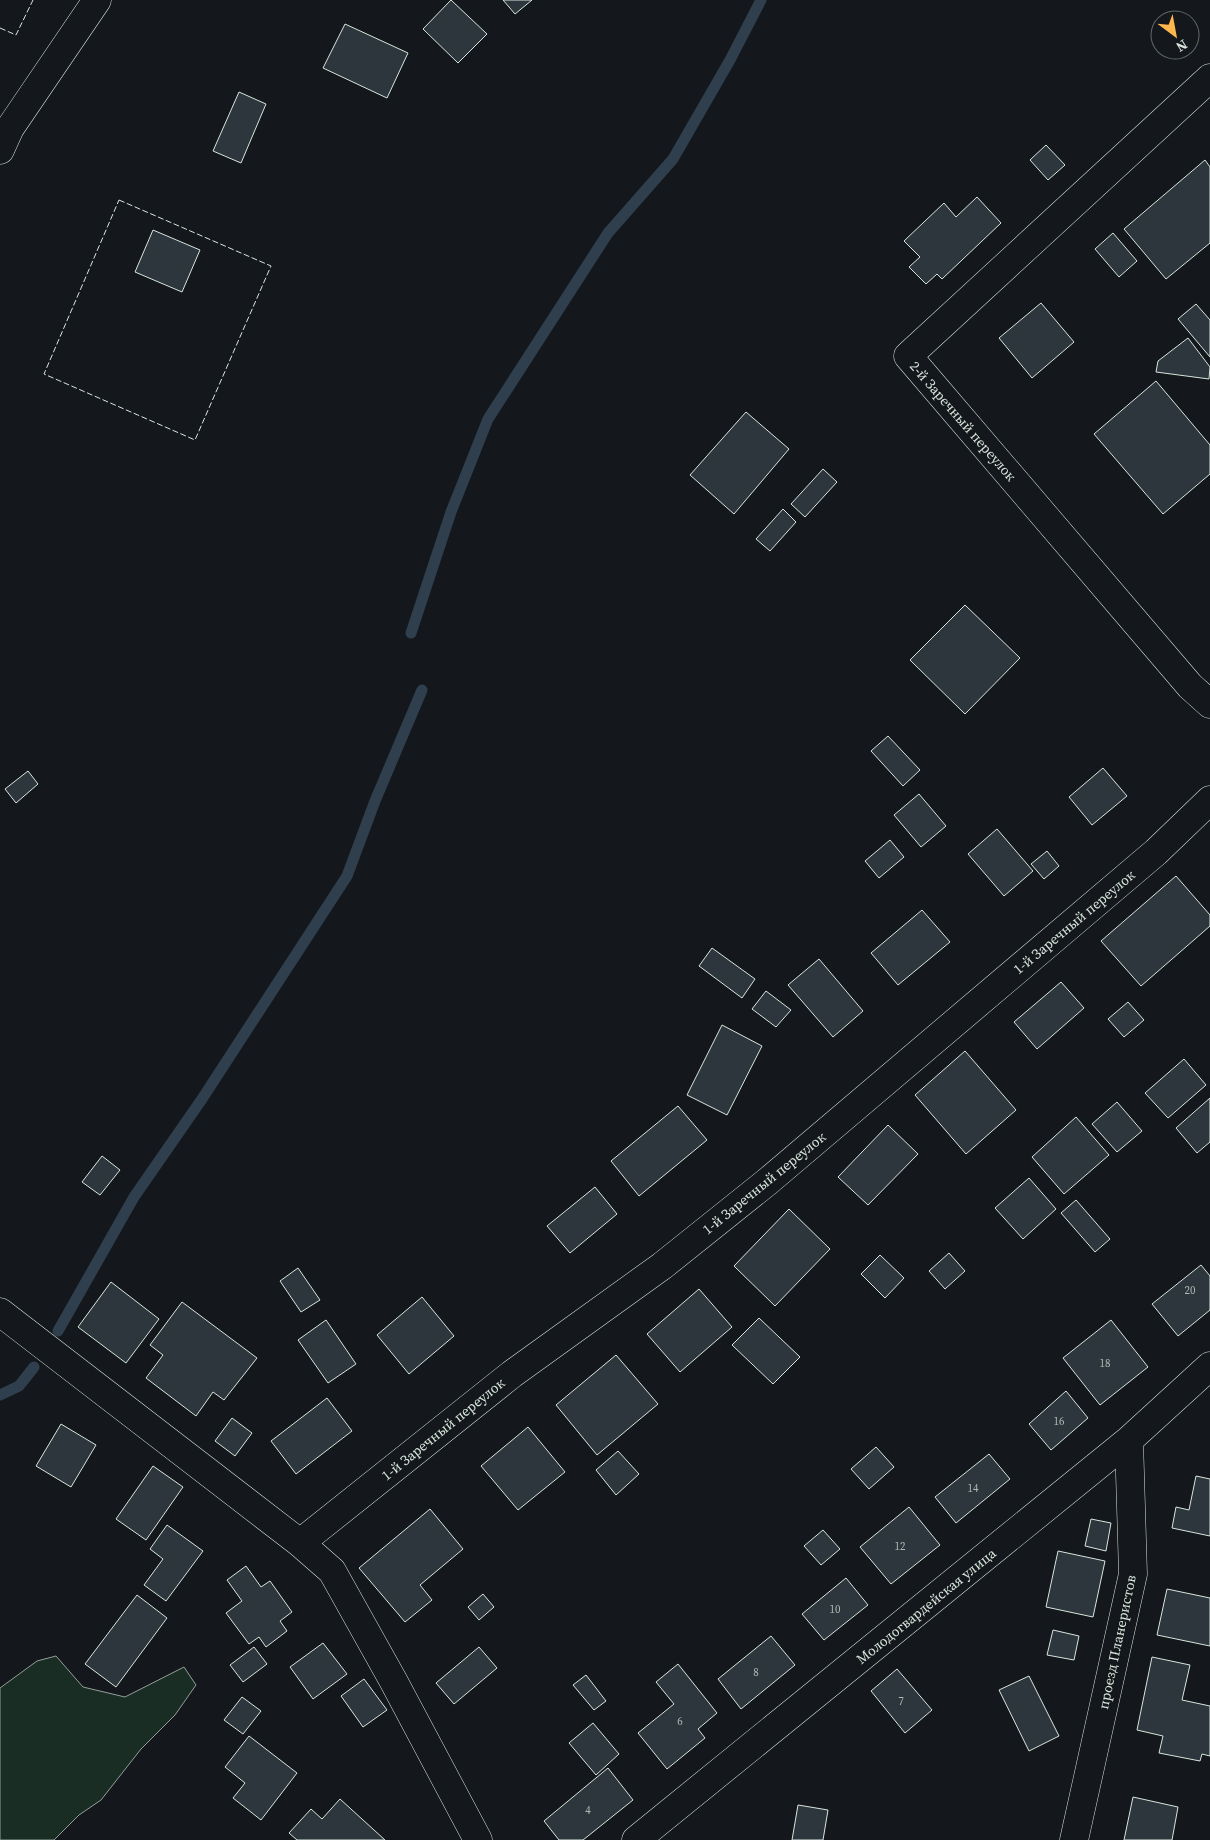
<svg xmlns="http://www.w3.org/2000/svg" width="1210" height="1840" font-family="'Source Serif 4',serif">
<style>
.green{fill:#1a2d24;stroke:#939e99}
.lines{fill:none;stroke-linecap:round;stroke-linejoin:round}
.stream{stroke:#2f3f4d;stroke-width:11}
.building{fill:#2c363c;stroke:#d8e6dc}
.minor-casing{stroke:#d8e6dc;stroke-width:29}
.minor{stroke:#14181c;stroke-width:28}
.fence{stroke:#d8e6dc;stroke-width:1;stroke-dasharray:6 2.5;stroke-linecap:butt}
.labels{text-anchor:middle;stroke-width:4;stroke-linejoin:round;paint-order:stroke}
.number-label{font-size:11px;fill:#adbab4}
.street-label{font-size:14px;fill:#d8e6dc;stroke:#14181c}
</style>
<rect width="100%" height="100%" fill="#14181c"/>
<!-- green -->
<path class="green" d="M 56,1656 L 83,1687 L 125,1697 L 184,1667 L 196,1685 L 175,1715 L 141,1749 L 101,1800 L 79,1815 L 54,1840 L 0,1840 L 0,1688 L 37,1661 Z"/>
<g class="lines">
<!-- stream -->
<path class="stream" d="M 411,633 L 451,512 L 488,419 L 608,233 L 673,159 L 730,60 L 761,0
M 58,1331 L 134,1197 L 202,1099 L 347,876 L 375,801 L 422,690
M 0,1395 L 19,1386 L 34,1367"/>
</g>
<!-- building -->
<path class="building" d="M 451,0 L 487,34 L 458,63 L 423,29 Z
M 503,0 L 532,0 L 515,14 Z
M 345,24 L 408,53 L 387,98 L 323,68 Z
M 239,92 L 266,104 L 241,163 L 213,151 Z
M 1046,145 L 1065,165 L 1048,180 L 1030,160 Z
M 1205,160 L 1210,167 L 1210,243 L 1166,279 L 1124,229 Z
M 977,197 L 1001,223 L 942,279 L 937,274 L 926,284 L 909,267 L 920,257 L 904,241 L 944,203 L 956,217 Z
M 153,230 L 200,250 L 182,292 L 135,272 Z
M 1113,233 L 1137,261 L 1119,277 L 1095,249 Z
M 1041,303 L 1074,342 L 1032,378 L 999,338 Z
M 1196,304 L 1210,320 L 1210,357 L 1178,319 Z
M 1188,338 L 1210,367 L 1209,379 L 1156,372 L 1158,361 Z
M 1156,381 L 1210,445 L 1210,474 L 1163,514 L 1094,434 Z
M 746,412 L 789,449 L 734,514 L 690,475 Z
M 823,469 L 837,482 L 805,517 L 791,504 Z
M 783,509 L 796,522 L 770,551 L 756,539 Z
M 965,605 L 1020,658 L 965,714 L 910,660 Z
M 888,736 L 920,770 L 903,786 L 871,751 Z
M 1103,768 L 1127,796 L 1092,825 L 1069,797 Z
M 28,771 L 38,784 L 16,803 L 5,789 Z
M 919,794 L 946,826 L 921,847 L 894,815 Z
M 997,829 L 1033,871 L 1004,896 L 968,854 Z
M 890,840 L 904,857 L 879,878 L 865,861 Z
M 1047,851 L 1059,866 L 1044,879 L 1031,864 Z
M 1176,876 L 1210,915 L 1210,926 L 1141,986 L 1101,941 Z
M 922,910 L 950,942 L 898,985 L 871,953 Z
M 712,948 L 755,979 L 742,998 L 699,966 Z
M 819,959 L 863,1011 L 833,1037 L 788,985 Z
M 1061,982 L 1084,1008 L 1037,1049 L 1014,1022 Z
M 766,991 L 791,1010 L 776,1027 L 752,1009 Z
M 1128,1002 L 1144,1020 L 1124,1037 L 1108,1019 Z
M 722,1025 L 762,1046 L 727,1115 L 687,1095 Z
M 965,1051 L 1016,1110 L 966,1154 L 915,1095 Z
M 1184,1059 L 1206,1085 L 1168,1118 L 1145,1093 Z
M 1210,1098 L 1210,1142 L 1197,1153 L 1176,1128 Z
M 1117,1102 L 1142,1131 L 1117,1152 L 1092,1124 Z
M 678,1106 L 707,1140 L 639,1196 L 611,1161 Z
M 1076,1117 L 1109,1155 L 1064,1194 L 1032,1157 Z
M 888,1125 L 918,1154 L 868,1205 L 838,1177 Z
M 102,1156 L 120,1170 L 100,1195 L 82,1182 Z
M 1029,1178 L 1056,1209 L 1023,1239 L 995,1208 Z
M 595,1187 L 617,1214 L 570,1253 L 547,1226 Z
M 1076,1200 L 1110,1239 L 1095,1252 L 1061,1213 Z
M 789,1209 L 830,1249 L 775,1306 L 734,1266 Z
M 949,1253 L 965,1271 L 945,1289 L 929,1271 Z
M 880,1255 L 904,1278 L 885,1298 L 861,1274 Z
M 1201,1265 L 1210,1276 L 1210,1310 L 1178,1336 L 1152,1304 Z
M 298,1268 L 320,1300 L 301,1312 L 280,1281 Z
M 111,1282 L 159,1319 L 126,1363 L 78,1327 Z
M 699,1289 L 732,1327 L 680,1372 L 647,1334 Z
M 422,1297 L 454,1336 L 409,1374 L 377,1335 Z
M 182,1302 L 257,1358 L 224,1400 L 213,1392 L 196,1416 L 146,1378 L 163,1355 L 150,1345 Z
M 759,1318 L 800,1357 L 773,1384 L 732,1345 Z
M 326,1320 L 356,1364 L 328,1383 L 298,1340 Z
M 1111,1320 L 1148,1367 L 1100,1405 L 1063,1358 Z
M 616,1355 L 658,1404 L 597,1455 L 556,1405 Z
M 1066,1391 L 1088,1418 L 1051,1450 L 1029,1424 Z
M 327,1398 L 352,1431 L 296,1474 L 271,1441 Z
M 232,1418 L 252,1433 L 235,1456 L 215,1441 Z
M 61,1424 L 96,1445 L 71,1487 L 36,1466 Z
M 528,1427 L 565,1472 L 518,1510 L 481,1466 Z
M 876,1447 L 894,1467 L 869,1489 L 851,1469 Z
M 618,1451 L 639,1474 L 616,1495 L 596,1470 Z
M 989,1454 L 1010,1479 L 956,1523 L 935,1497 Z
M 153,1466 L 183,1487 L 146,1540 L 116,1519 Z
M 1196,1476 L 1210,1479 L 1210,1536 L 1172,1528 L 1176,1507 L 1189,1510 Z
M 909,1507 L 940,1545 L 891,1584 L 860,1547 Z
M 430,1509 L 463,1549 L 420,1585 L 432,1600 L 405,1622 L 359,1568 Z
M 1091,1519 L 1111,1523 L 1106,1551 L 1085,1546 Z
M 167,1525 L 203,1551 L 166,1601 L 144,1585 L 163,1559 L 150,1549 Z
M 823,1530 L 840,1549 L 821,1565 L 804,1546 Z
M 1058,1551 L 1105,1561 L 1093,1617 L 1046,1607 Z
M 246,1566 L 261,1587 L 270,1581 L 292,1612 L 280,1621 L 287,1631 L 266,1647 L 259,1637 L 249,1644 L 226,1613 L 242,1601 L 227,1580 Z
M 846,1578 L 868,1605 L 824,1640 L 802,1614 Z
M 1167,1589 L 1210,1598 L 1210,1646 L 1157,1635 Z
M 483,1594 L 494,1607 L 479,1620 L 468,1607 Z
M 137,1595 L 167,1618 L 116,1687 L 85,1664 Z
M 1053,1630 L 1079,1636 L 1074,1660 L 1047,1655 Z
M 771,1636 L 795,1665 L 741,1709 L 718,1679 Z
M 323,1643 L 347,1674 L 313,1699 L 290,1667 Z
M 254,1647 L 267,1664 L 243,1682 L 230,1665 Z
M 479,1647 L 497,1668 L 454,1704 L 436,1683 Z
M 1152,1657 L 1190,1665 L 1182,1700 L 1210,1706 L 1210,1756 L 1202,1754 L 1200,1761 L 1159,1753 L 1163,1736 L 1137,1730 Z
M 678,1664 L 717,1713 L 698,1729 L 705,1738 L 667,1769 L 638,1733 L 674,1704 L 656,1682 Z
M 897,1669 L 932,1710 L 905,1733 L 871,1691 Z
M 586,1675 L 606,1701 L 594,1710 L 573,1685 Z
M 1029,1676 L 1059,1736 L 1029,1751 L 999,1690 Z
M 364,1679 L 387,1710 L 363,1727 L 341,1696 Z
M 242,1697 L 261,1711 L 243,1734 L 224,1720 Z
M 593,1723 L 619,1754 L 596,1775 L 569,1743 Z
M 249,1736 L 297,1773 L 261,1820 L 233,1798 L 245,1783 L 225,1767 Z
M 608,1768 L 633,1800 L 583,1840 L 559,1840 L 544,1821 Z
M 1133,1797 L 1178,1807 L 1172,1840 L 1124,1840 Z
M 340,1799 L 385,1840 L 297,1840 L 289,1833 L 311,1809 L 322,1819 Z
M 798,1805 L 828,1810 L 823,1840 L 792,1840 Z"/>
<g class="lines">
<!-- minor casing -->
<g class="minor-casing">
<path id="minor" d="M 1210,78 L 908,356 L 1190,686 L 1210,704
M 0,150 L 10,128 L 97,0
M 0,1312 L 300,1543 L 332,1571 L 394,1682 L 478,1840
M 300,1543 L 512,1374 L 662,1266 L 767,1182 L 1156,852 L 1210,800
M 636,1840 L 1129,1440 L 1210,1366
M 1074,1840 L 1133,1574 L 1129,1440"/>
</g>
<!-- minor -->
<use href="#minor" class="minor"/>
<!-- fence -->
<path class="fence" d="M 0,28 L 16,35 L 33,0
M 119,200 L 271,266 L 195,440 L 44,374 Z"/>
</g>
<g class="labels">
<!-- number labels -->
<g class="number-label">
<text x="1190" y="1294">20</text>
<text x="1105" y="1367">18</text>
<text x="1059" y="1425">16</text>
<text x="973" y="1492">14</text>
<text x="900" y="1550">12</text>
<text x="835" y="1613">10</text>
<text x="756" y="1676">8</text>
<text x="901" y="1705">7</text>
<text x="680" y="1725">6</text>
<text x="588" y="1814">4</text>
</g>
<!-- street labels -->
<g class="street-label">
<text transform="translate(963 421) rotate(49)" y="5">2-й Заречный переулок</text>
<text transform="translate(1074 922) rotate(-40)" y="5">1-й Заречный переулок</text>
<text transform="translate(764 1183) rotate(-39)" y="5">1-й Заречный переулок</text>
<text transform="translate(443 1429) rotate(-39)" y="5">1-й Заречный переулок</text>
<text transform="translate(926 1606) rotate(-39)" y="5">Молодогвардейская улица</text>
<text transform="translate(1117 1642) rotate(-78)" y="5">проезд Планеристов</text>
</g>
</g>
<!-- north arrow -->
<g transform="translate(1175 35) rotate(148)"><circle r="24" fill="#14181c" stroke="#626a69"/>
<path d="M0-4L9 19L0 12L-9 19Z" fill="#ffb74d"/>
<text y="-8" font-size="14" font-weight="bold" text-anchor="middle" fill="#d8e6dc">N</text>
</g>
</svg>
